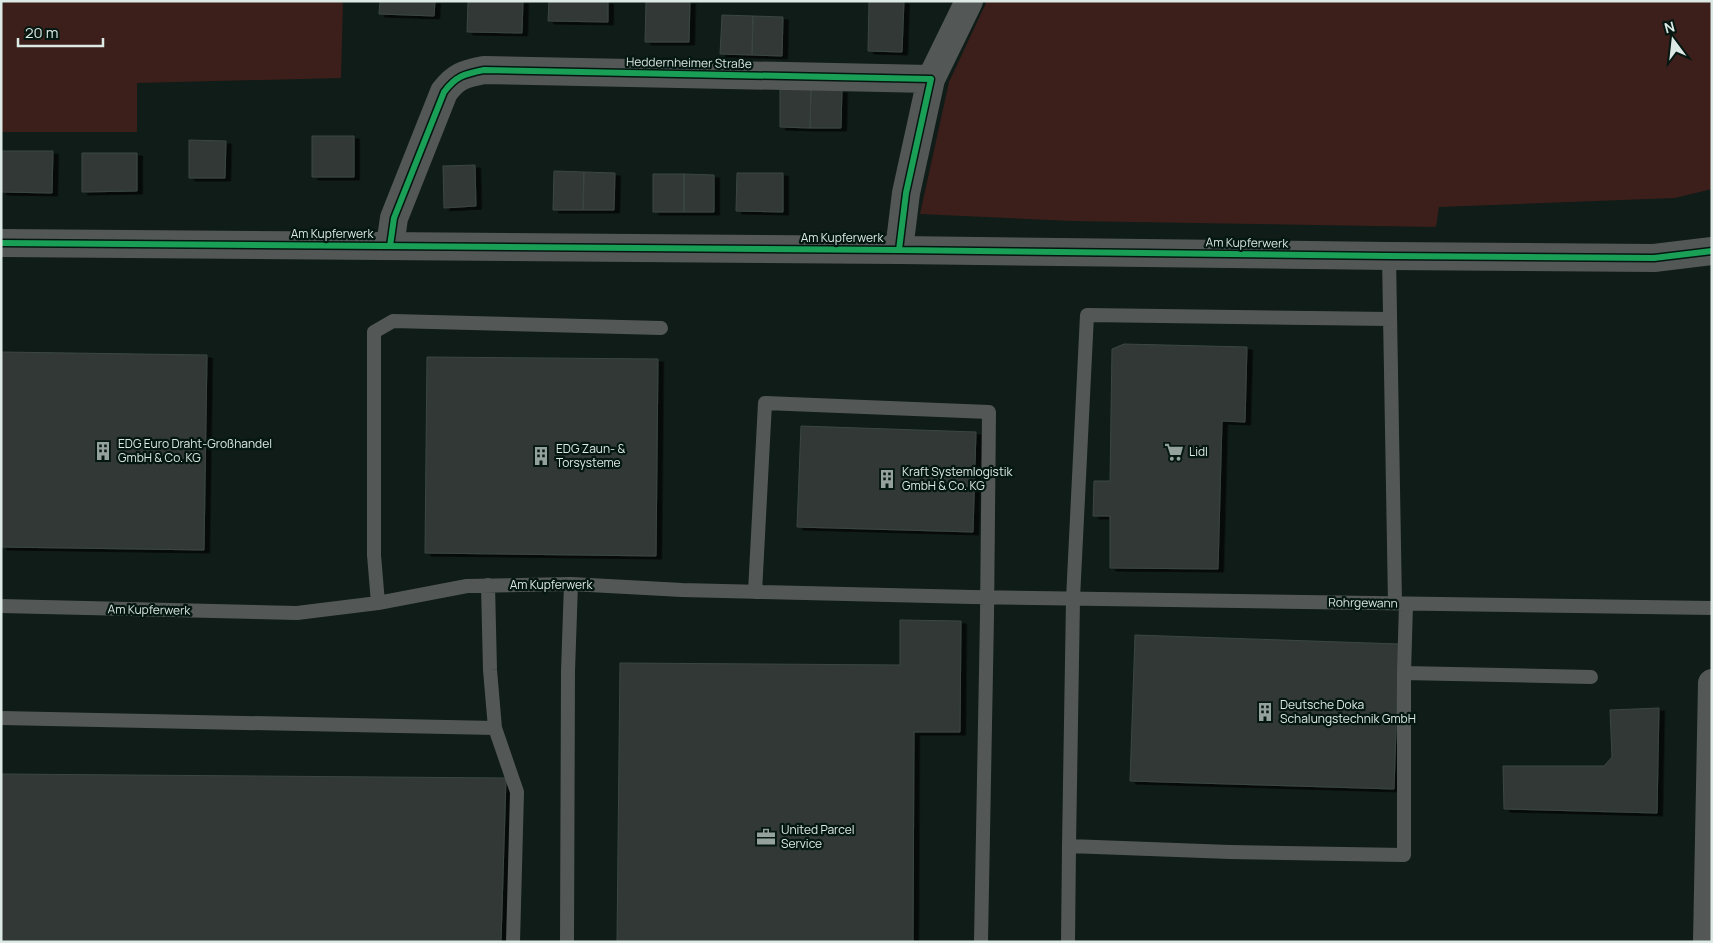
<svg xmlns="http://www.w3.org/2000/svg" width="1713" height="943" font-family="Manrope,sans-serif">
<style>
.green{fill:#3c1e1a}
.building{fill:#303936;stroke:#3c4642;filter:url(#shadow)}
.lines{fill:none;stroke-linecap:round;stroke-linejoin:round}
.lane{stroke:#535856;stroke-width:14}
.street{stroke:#535856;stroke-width:28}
.cycleway-casing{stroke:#041711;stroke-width:9}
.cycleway{stroke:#1a9f57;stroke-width:6}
.labels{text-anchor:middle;stroke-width:4.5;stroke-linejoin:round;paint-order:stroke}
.street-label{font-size:12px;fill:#dde9e4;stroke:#041711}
.poi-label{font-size:12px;fill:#dde9e4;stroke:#041711;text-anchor:start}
</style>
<defs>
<filter id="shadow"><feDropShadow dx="5.5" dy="3" stdDeviation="0" flood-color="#0009"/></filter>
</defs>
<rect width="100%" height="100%" fill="#101c18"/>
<!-- green -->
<path class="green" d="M 1,1 L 343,1 L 341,78 L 137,83 L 137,132 L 1,132 Z
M 987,1 L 1712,1 L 1712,189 L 1675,198 L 1439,207 L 1436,227 L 1072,221 L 920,214 L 949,82 Z"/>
<!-- building -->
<path class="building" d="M 380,1 L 435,1 L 434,16 L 379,14 Z
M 468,1 L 523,1 L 522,33 L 467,32 Z
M 549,1 L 608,1 L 608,22 L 548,21 Z
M 646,1 L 690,1 L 689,42 L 645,42 Z
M 869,1 L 904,1 L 902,52 L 868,51 Z
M 722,15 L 753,16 L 752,55 L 720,54 Z
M 753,16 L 783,17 L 782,56 L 752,55 Z
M 780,89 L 811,89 L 810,128 L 780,127 Z
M 811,89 L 842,90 L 841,128 L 810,128 Z
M 312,136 L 354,136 L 354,177 L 312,177 Z
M 189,140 L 226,141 L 225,178 L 189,178 Z
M 1,151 L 53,151 L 52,193 L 1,192 Z
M 82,153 L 137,153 L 137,191 L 82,192 Z
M 475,165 L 476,206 L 444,208 L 443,166 Z
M 554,171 L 584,172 L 583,210 L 553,210 Z
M 584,172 L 615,173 L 614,210 L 583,210 Z
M 737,173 L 783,173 L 783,212 L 736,211 Z
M 653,174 L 684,174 L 684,212 L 653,212 Z
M 684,174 L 714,175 L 714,212 L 684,212 Z
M 1124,344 L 1247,347 L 1245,422 L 1222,421 L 1218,569 L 1110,568 L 1110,516 L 1093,516 L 1094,481 L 1110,481 L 1112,349 Z
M 1,352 L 207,355 L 204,550 L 1,547 Z
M 427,357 L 658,359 L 656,556 L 425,553 Z
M 801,426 L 976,432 L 973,532 L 797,527 Z
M 900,620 L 961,621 L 960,732 L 914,732 L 913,942 L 617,942 L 620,663 L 900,665 Z
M 1135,635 L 1399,644 L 1394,789 L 1130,781 Z
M 1659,708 L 1657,813 L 1504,809 L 1503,766 L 1604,766 L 1612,757 L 1610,710 Z
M 1,774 L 506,778 L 501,942 L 1,942 Z"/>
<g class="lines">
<!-- lane -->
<path class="lane" d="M 1389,256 L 1395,603
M 1390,319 L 1087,315 L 1073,599 L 1069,846 L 1230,852 L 1404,855 L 1404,673
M 488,585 L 490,670 L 495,728 L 517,792 L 513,942
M 755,592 L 765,403 L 989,412 L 987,616 L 981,942
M 378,603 L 374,555 L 374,332 L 393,321 L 661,328
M 1406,604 L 1404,673 L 1591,677
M 1,606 L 297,613 L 378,603 L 467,586 L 571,584 L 682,590 L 972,597 L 1712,608
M 1,718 L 495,728
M 567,942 L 568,671 L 571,584
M 1068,942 L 1069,846"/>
<!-- street -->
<path class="street" d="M 931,79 L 969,1
M 1,243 L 899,250 L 1389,256 L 1654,258 L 1712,251
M 390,246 L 394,218 L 444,92 C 456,76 464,74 484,70 L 931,79 L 906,193 L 899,250
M 1707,942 L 1712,683"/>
<!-- cycleway casing -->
<g class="cycleway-casing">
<path id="cycleway" d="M 1,243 L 899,250 L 1389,256 L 1654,258 L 1712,251
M 390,246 L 394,218 L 444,92 C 456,76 464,74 484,70 L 931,79 L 906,193 L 899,250"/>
</g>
<!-- cycleway -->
<use href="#cycleway" class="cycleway"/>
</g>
<!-- icons -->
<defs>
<g id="building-bare" transform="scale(1.5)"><path d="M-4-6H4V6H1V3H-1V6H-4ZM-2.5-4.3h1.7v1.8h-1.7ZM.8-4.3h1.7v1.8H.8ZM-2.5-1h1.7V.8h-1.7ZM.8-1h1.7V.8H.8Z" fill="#95a19d" stroke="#041711" stroke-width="2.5" paint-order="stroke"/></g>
<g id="supermarket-bare" transform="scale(1.5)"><path d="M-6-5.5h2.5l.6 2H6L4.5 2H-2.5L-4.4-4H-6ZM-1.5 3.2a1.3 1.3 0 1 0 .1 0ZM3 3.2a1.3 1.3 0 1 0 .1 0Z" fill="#95a19d" stroke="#041711" stroke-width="2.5" paint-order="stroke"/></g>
<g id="office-bare" transform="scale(1.5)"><path d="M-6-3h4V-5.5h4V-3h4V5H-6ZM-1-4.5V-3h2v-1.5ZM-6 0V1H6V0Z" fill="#95a19d" stroke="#041711" stroke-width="2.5" paint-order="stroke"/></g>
</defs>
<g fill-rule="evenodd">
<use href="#building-bare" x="103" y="451"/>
<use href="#supermarket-bare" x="1174" y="452"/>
<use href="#building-bare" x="541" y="456"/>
<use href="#building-bare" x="887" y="479"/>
<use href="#building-bare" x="1265" y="712"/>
<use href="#office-bare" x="766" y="837"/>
</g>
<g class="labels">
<!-- street labels -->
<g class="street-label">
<text transform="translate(689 63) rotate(1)" y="4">Heddernheimer Straße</text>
<text x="332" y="238">Am Kupferwerk</text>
<text x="842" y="242">Am Kupferwerk</text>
<text transform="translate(1247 243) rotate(1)" y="4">Am Kupferwerk</text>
<text x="551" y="589">Am Kupferwerk</text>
<text transform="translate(1363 603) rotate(1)" y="4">Rohrgewann</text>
<text transform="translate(149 610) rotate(1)" y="4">Am Kupferwerk</text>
</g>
<!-- poi labels -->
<g class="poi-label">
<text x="118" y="448">EDG Euro Draht-Großhandel<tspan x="118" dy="14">GmbH &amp; Co. KG</tspan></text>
<text x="556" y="453">EDG Zaun- &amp;<tspan x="556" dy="14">Torsysteme</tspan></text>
<text x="1189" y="456">Lidl</text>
<text x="902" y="476">Kraft Systemlogistik<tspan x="902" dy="14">GmbH &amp; Co. KG</tspan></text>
<text x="1280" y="709">Deutsche Doka<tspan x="1280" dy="14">Schalungstechnik GmbH</tspan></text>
<text x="781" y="834">United Parcel<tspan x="781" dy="14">Service</tspan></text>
</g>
</g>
<!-- border -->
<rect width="1713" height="943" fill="none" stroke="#dde9e4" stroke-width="5"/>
<!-- north arrow -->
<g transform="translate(1673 40) rotate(345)" stroke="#041711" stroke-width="4" paint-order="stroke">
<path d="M0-4L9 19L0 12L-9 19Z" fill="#dde9e4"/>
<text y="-8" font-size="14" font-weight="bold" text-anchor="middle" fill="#dde9e4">N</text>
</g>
<!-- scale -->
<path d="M18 38v8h85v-8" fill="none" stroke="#dde9e4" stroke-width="2.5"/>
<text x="25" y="38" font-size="15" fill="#dde9e4" stroke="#041711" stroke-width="4" paint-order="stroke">20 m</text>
</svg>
